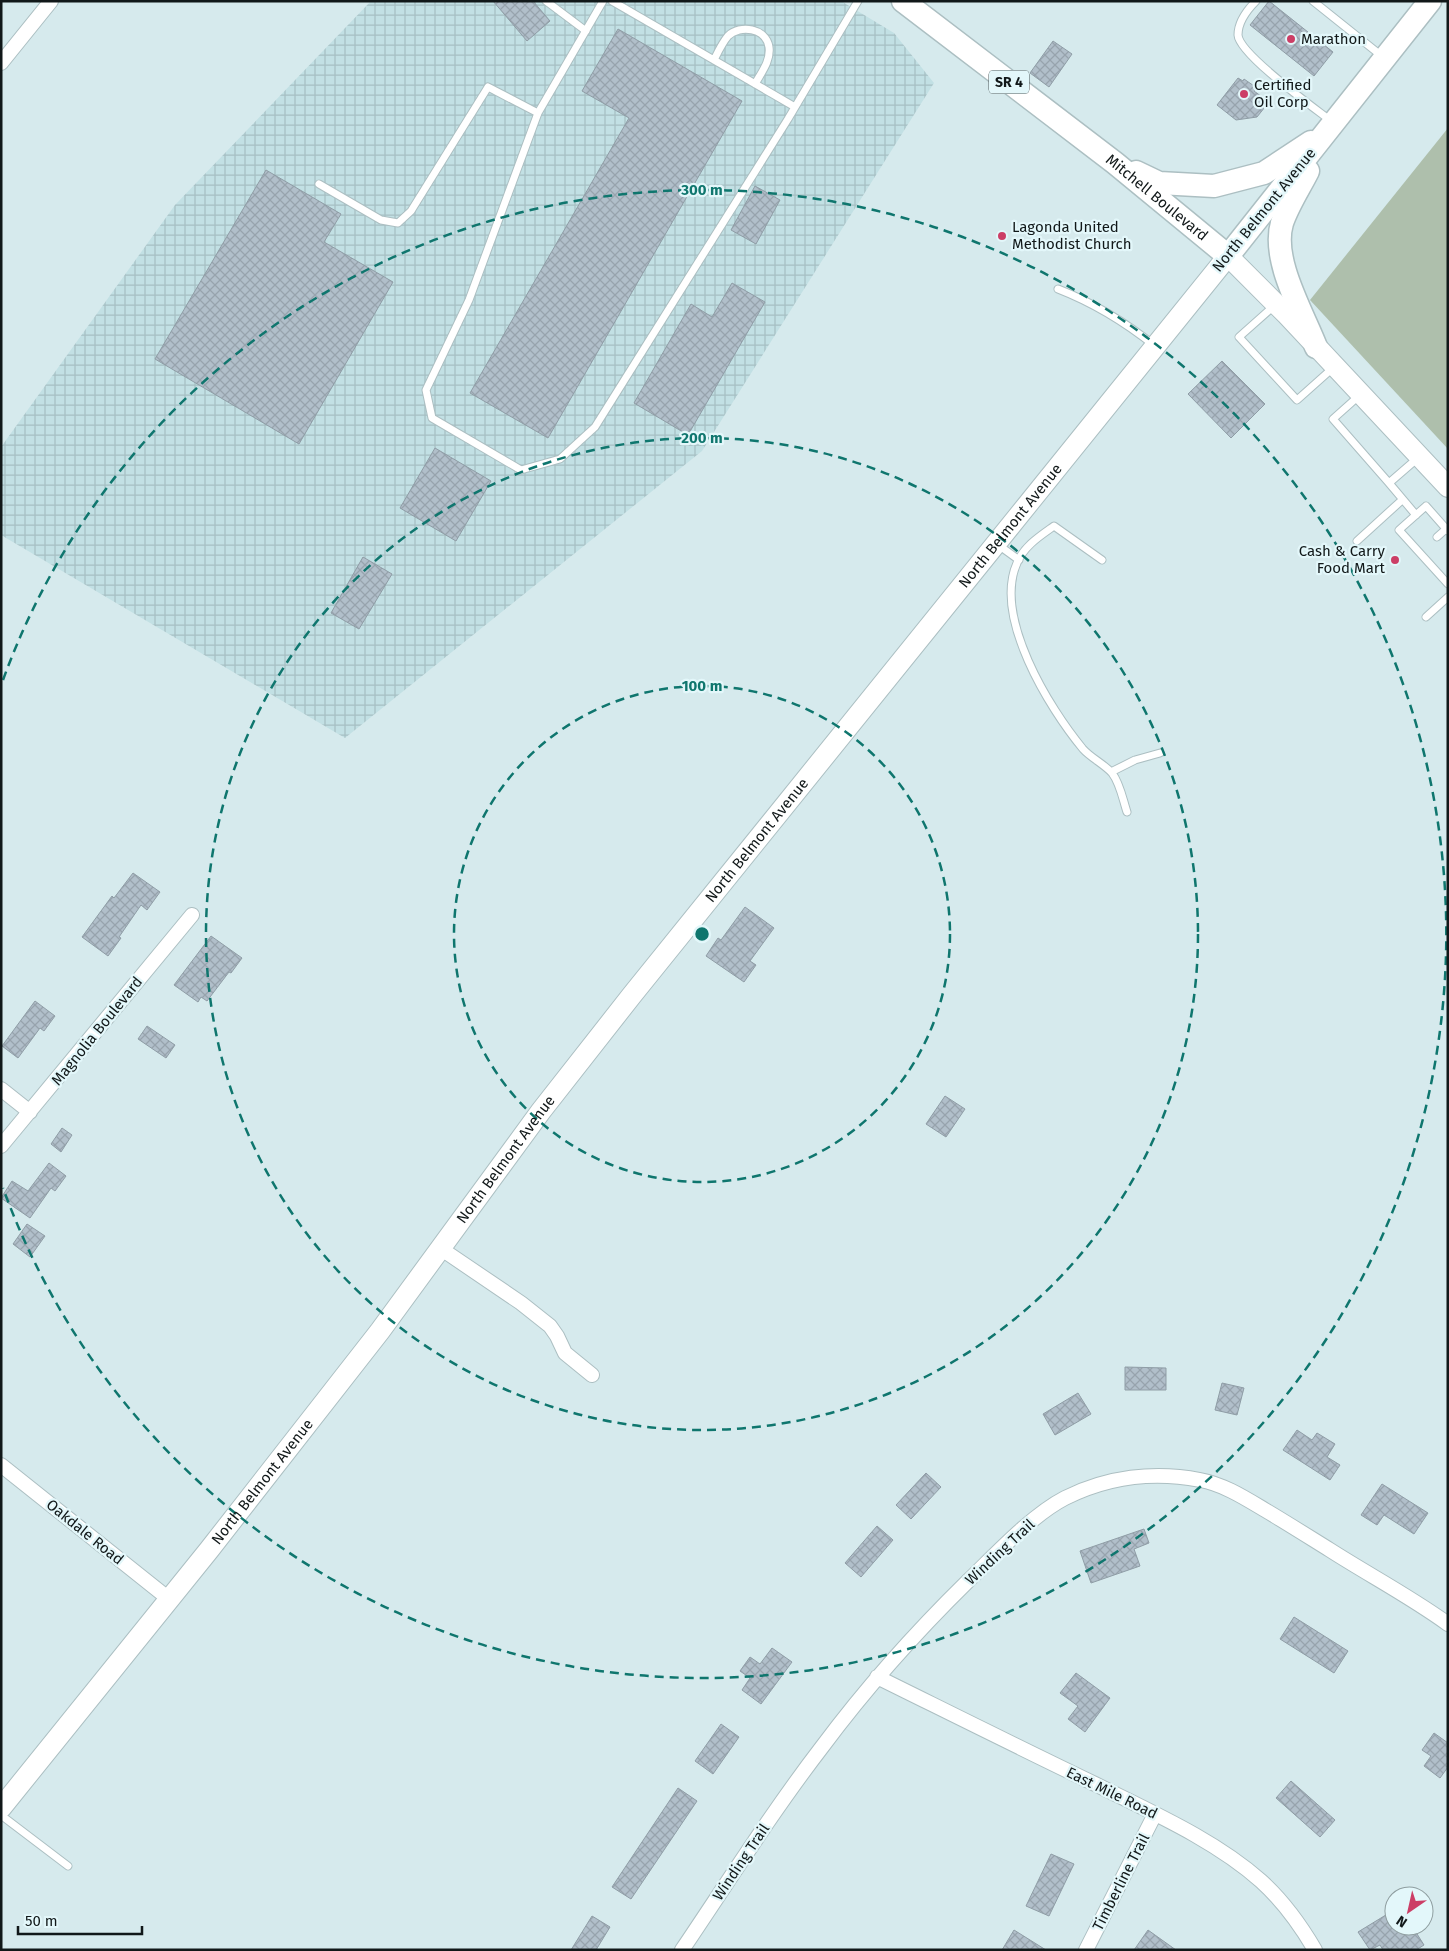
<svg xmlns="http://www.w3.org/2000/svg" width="1449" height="1951" font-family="'Fira Sans',sans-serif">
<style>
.industrial{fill:url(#industrial-grid)}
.park{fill:#aebfac}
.building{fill:url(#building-cross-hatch);stroke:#8f9da6}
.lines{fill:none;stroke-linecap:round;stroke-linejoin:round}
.lane-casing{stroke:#acbfc2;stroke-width:9}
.street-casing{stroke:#acbfc2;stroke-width:16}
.secondary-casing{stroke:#acbfc2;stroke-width:22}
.primary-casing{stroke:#acbfc2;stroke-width:25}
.lane{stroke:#fff;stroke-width:7}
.street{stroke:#fff;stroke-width:14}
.secondary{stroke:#fff;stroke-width:20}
.primary{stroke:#fff;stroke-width:22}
.ring{fill:none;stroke:#0f766e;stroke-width:2.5;stroke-dasharray:9 6}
.poi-dot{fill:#cc3e66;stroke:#e3f7fa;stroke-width:2}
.labels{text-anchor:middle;stroke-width:4.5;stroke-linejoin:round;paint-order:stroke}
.shield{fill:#e3f7fa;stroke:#505b5c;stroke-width:1}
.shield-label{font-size:14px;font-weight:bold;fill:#111819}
.poi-label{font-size:15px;fill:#111819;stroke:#e3f7fa;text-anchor:start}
.street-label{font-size:15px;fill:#111819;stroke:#e3f7fa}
.centre{fill:#0f766e;stroke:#e3f7fa;stroke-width:2.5}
.ring-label{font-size:15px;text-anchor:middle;font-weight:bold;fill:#0f766e;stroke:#e3f7fa;stroke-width:4.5;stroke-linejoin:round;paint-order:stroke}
</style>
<defs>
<pattern id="industrial-grid" width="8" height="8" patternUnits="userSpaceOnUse" patternTransform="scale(1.25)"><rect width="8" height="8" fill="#c2e0e4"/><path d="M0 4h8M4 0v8" fill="none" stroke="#a6bfc3"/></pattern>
<pattern id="building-cross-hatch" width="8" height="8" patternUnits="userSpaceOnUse" patternTransform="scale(1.25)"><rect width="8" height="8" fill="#b1bfca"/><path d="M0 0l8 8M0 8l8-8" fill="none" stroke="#97a3ad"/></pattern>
</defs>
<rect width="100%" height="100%" fill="#d6eaed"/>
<!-- industrial -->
<path class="industrial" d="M 371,1 L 841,1 L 894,33 L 934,83 L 702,451 L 345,738 L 1,535 L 1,447 L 175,205 Z"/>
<!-- park -->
<path class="park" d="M 1448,128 L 1448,449 L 1310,300 Z"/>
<!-- building -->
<path class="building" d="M 493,1 L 533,1 L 550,21 L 527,41 Z
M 1269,1 L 1333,52 L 1314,76 L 1250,25 Z
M 618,29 L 742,101 L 548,438 L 470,393 L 629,118 L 582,91 Z
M 1053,41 L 1072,54 L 1049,87 L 1030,73 Z
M 1238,78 L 1243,81 L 1244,79 L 1257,88 L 1254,91 L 1269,102 L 1257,117 L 1236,120 L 1217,105 Z
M 266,170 L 341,214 L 324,242 L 393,282 L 299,444 L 155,359 Z
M 755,186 L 780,200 L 756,244 L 731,230 Z
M 732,283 L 765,302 L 688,435 L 634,403 L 691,304 L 712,317 Z
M 1222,361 L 1265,404 L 1231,438 L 1188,394 Z
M 435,448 L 491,481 L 456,541 L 400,508 Z
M 363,557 L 392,574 L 359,629 L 331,613 Z
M 133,873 L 160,892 L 147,910 L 141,905 L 119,937 L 121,938 L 108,956 L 82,937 L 112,896 L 114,898 Z
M 745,907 L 774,928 L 750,961 L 756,965 L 744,982 L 706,956 L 718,938 L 721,940 Z
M 211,936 L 242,958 L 231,973 L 229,972 L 207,1001 L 201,997 L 198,1002 L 174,985 Z
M 35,1001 L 55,1016 L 44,1031 L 40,1028 L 18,1058 L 2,1046 Z
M 147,1026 L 175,1045 L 166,1058 L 138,1039 Z
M 945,1096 L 965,1109 L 946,1137 L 926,1124 Z
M 62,1128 L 72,1135 L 61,1152 L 51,1144 Z
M 49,1163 L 66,1176 L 55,1191 L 51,1188 L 30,1218 L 1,1198 L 12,1181 L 28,1191 Z
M 27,1224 L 45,1236 L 30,1257 L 13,1244 Z
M 1125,1367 L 1166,1368 L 1166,1390 L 1125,1390 Z
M 1222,1383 L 1244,1388 L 1237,1415 L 1215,1410 Z
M 1078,1393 L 1091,1414 L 1055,1435 L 1043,1414 Z
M 1297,1430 L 1312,1440 L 1317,1433 L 1335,1444 L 1327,1457 L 1340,1465 L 1330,1480 L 1283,1450 Z
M 926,1473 L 941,1487 L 911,1519 L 896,1505 Z
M 1382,1484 L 1428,1513 L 1414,1534 L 1384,1515 L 1377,1525 L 1361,1515 Z
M 877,1526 L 893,1540 L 861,1577 L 845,1563 Z
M 1144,1529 L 1149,1543 L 1134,1549 L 1140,1566 L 1091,1583 L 1080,1551 Z
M 1294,1617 L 1348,1651 L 1334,1673 L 1280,1639 Z
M 772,1648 L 792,1662 L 761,1704 L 742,1690 L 750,1678 L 740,1671 L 750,1657 L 760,1664 Z
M 1076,1673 L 1110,1698 L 1085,1732 L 1068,1719 L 1078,1706 L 1060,1693 Z
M 721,1724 L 739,1737 L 713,1774 L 695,1761 Z
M 1434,1733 L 1448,1743 L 1448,1767 L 1440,1778 L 1424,1766 L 1431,1756 L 1422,1750 Z
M 1291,1781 L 1335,1820 L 1320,1837 L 1276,1798 Z
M 678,1788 L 697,1801 L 631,1899 L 612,1887 Z
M 1051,1854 L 1074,1864 L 1049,1916 L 1026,1906 Z
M 1394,1910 L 1394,1926 L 1412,1926 L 1424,1945 L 1416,1950 L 1383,1950 L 1380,1945 L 1370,1950 L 1358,1932 Z
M 592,1916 L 610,1927 L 596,1950 L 571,1950 Z
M 1014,1930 L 1046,1950 L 1002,1950 Z
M 1148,1930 L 1176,1950 L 1134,1950 Z"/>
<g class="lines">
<!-- lane casing -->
<g class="lane-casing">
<path id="lane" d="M 546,1 L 586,31
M 603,1 L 538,113 L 469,300 L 426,390 L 432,418 L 521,470 L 560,459 L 595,427 L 788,119 L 858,1
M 612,1 L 795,107
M 1256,1 C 1248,9 1238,22 1238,35 C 1239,54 1313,107 1331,121
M 1313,1 L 1383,57
M 714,60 C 718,52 722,43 728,36 C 740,24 766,28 769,47 C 771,61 761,73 755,84
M 319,184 L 381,220 L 398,223 L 411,211 L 488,87 L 538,113
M 1058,289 C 1094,303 1125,322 1155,346
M 1275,305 L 1239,337 L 1297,400 L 1334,367
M 1361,394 L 1333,419 L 1389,483 L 1419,457
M 1389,483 L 1416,515
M 1448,531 L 1426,506 L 1399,530 L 1448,584
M 1437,537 L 1446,529
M 1357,541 L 1402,500
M 997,544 L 1019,560
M 1102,560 L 1054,526 C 1040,536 1024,546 1017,563 C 993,617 1049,708 1083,749 C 1091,758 1104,764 1112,773 C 1120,783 1123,800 1127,812
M 1426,617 L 1448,597
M 1111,772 L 1135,760 L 1160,753
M 1,1815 L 68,1866"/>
</g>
<!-- street casing -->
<g class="street-casing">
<path id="street" d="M 1,63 L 51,1
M 1,1089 L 30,1112
M 1,1146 L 192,915
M 440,1248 L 521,1303 L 550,1326 L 557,1336 L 565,1353 L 592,1375
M 1,1465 L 169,1599
M 877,1677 C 950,1713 1022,1749 1095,1784 C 1151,1812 1215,1840 1261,1881 C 1282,1900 1301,1926 1315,1950
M 682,1950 C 728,1882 772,1812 822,1747 C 866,1688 915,1633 968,1581 C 995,1555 1032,1515 1065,1498 C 1107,1477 1154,1471 1200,1480 C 1223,1484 1245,1498 1265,1510 C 1287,1523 1309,1537 1330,1550 C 1369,1575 1411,1597 1448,1624
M 1086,1950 L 1155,1814"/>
</g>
<!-- secondary casing -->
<g class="secondary-casing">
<g id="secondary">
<path id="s1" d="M 1,1808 L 209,1550 L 380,1331 L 541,1111 L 632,995 L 1228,256 L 1287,315 L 1448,487"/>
</g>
</g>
<!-- primary casing -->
<g class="primary-casing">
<g id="primary">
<path id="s2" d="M 903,1 L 1115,163 L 1228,256 L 1430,1"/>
<path d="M 1308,171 C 1300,187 1288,205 1282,223 C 1271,260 1303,313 1316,347"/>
<path d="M 1136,172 L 1159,183 L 1214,186 L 1264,173 L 1311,142"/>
</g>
</g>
<!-- lane -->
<use href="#lane" class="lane"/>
<!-- street -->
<use href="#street" class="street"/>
<!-- secondary -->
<use href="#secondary" class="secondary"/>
<!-- primary -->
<use href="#primary" class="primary"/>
</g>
<!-- distance rings -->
<g class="ring">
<circle cx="702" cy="934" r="248"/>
<circle cx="702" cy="934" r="496"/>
<path d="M3 680A744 744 0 1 1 3 1188"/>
</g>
<!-- markers -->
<g class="poi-dot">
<circle cx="1291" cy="39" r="5"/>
<circle cx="1244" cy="94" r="5"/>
<circle cx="1002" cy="236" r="5"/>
<circle cx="1395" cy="560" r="5"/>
</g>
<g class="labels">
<!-- shield labels -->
<rect class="shield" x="989" y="70.5" width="40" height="23" rx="4"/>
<g class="shield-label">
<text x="1009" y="87">SR 4</text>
</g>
<!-- poi labels -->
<g class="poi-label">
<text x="1301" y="44">Marathon</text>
<text x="1254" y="90">Certified<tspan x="1254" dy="17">Oil Corp</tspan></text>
<text x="1012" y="232">Lagonda United<tspan x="1012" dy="17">Methodist Church</tspan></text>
<text x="1385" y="556" text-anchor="end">Cash &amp; Carry<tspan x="1385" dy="17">Food Mart</tspan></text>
</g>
<!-- street labels -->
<g class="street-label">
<text dy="5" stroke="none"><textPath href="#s2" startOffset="321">Mitchell Boulevard</textPath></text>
<text transform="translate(1264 210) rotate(-51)" y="5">North Belmont Avenue</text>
<text dy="5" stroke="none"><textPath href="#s1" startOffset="1632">North Belmont Avenue</textPath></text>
<text dy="5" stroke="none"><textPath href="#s1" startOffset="1228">North Belmont Avenue</textPath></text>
<text transform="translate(97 1031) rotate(-51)" y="5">Magnolia Boulevard</text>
<text dy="5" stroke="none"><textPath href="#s1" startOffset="822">North Belmont Avenue</textPath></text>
<text dy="5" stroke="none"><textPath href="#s1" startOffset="418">North Belmont Avenue</textPath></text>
<text transform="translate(85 1532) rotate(39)" y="5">Oakdale Road</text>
<text transform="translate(1000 1552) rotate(-43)" y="5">Winding Trail</text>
<text transform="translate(1112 1793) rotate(26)" y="5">East Mile Road</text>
<text transform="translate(741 1862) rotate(-56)" y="5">Winding Trail</text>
<text transform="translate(1121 1882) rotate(-63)" y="5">Timberline Trail</text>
</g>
</g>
<circle cx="702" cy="934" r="8" class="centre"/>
<g class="ring-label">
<text x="702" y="195">300 m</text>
<text x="702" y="443">200 m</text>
<text x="702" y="691">100 m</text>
</g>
<!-- border -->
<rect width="1449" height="1951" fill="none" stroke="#111819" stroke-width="5"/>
<!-- north arrow -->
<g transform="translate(1409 1911) rotate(214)"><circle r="24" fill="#e3f7fa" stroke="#8f9ea0"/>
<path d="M0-4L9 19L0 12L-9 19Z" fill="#cc3e66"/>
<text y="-8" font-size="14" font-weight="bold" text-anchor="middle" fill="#111819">N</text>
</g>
<!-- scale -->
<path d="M18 1926v8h124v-8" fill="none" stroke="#111819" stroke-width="2.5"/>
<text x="25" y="1926" font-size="15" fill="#111819" stroke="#e3f7fa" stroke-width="4" paint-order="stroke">50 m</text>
</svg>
